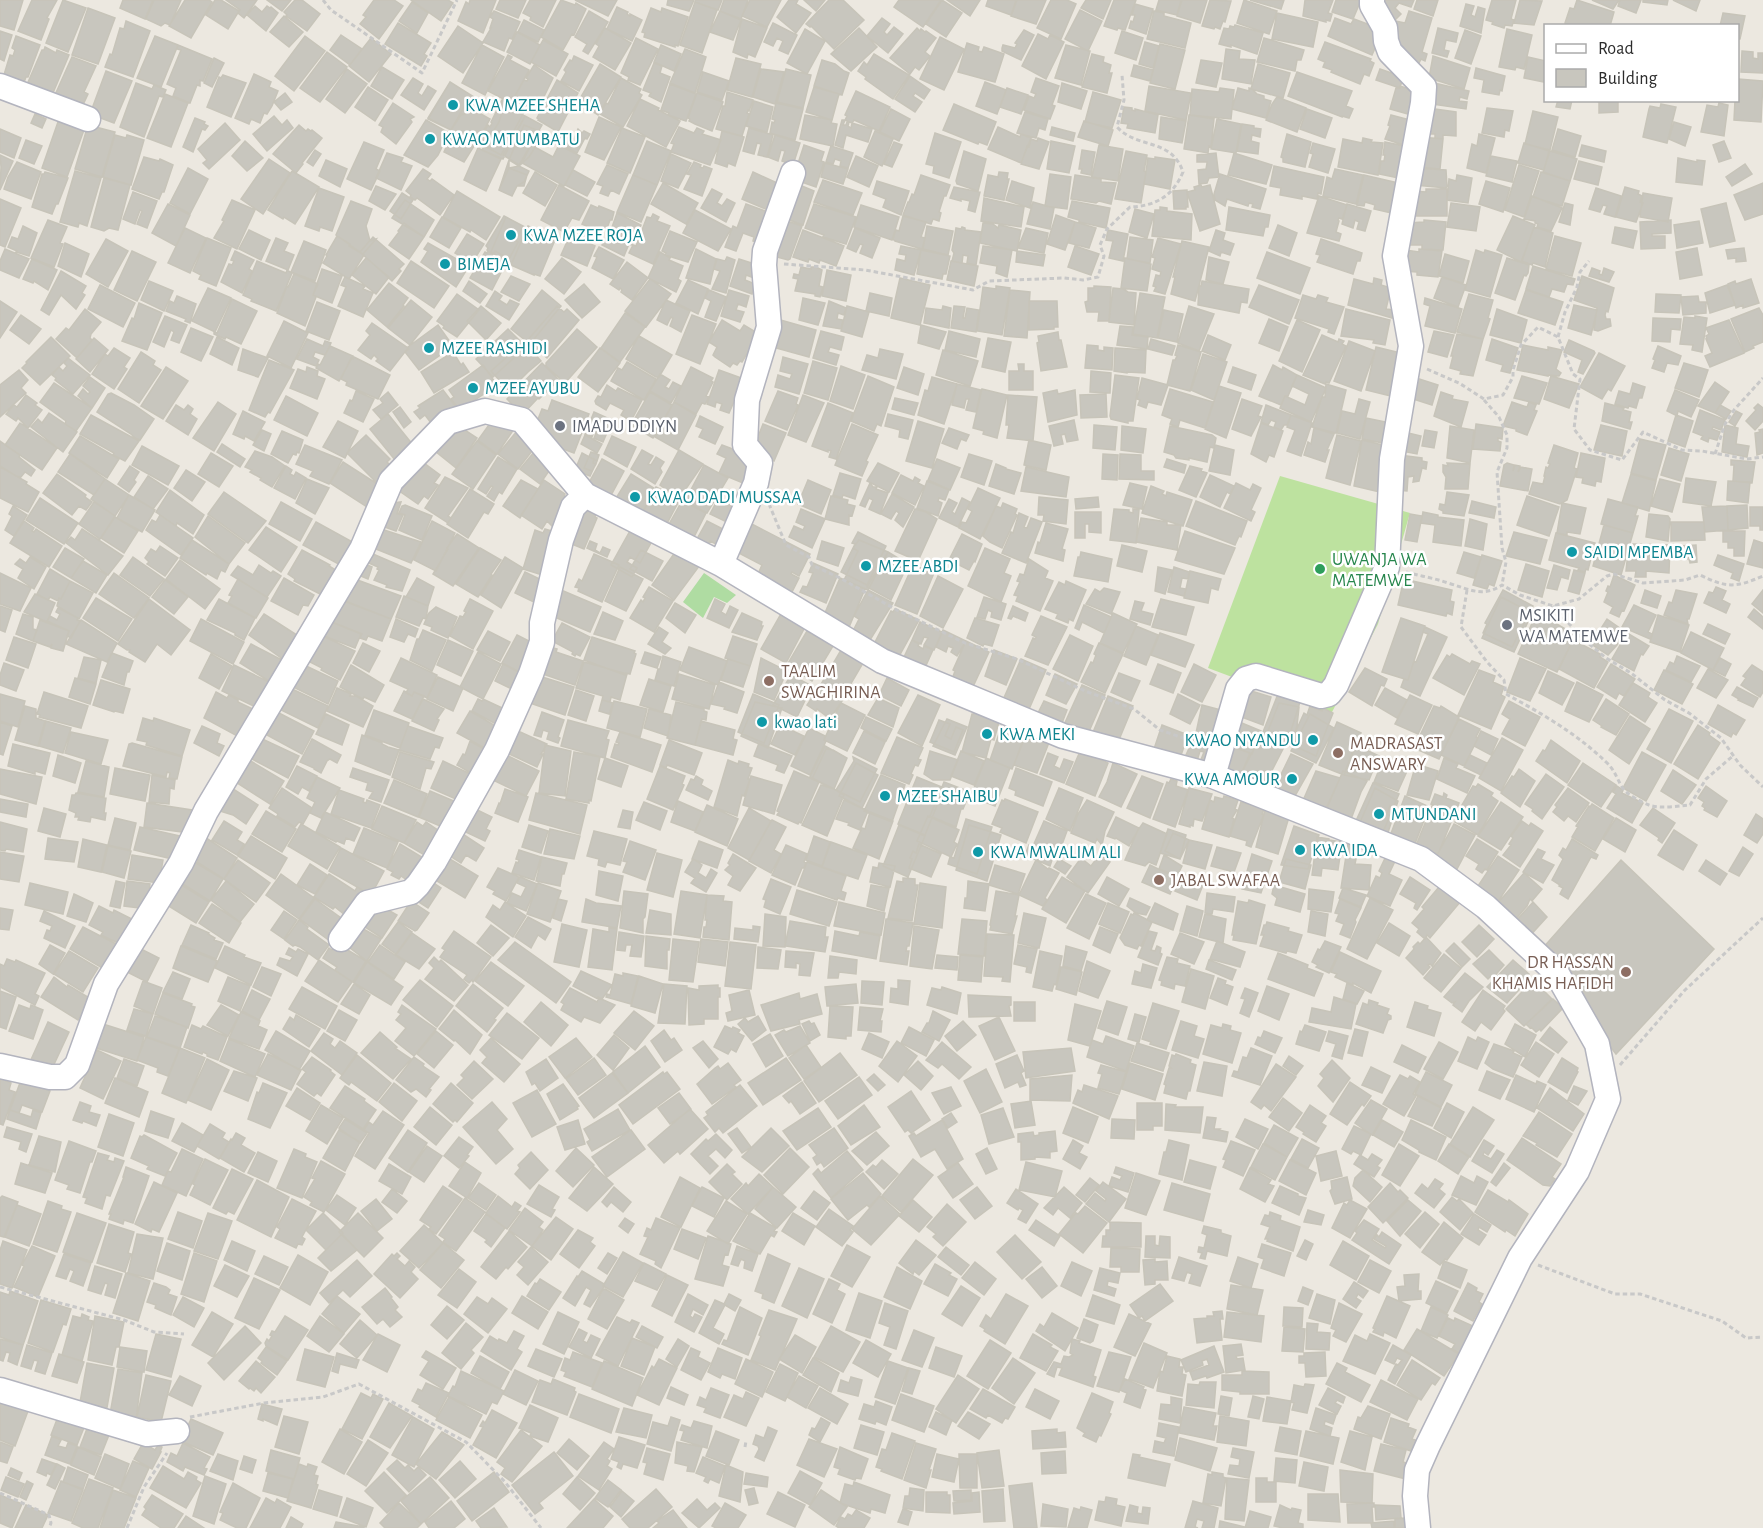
<svg xmlns="http://www.w3.org/2000/svg" width="1763" height="1528" font-family="'Alegreya Sans',sans-serif">
<style>
.green{fill:#afdca2}
.pitch{fill:#bde29f}
.building{fill:#c8c6be;stroke:#c7c4b9;stroke-width:1.5}
.lines{fill:none;stroke-linecap:round;stroke-linejoin:round}
.minor-casing{stroke:#b3b4be;stroke-width:27}
.path{stroke:#c8c8c8;stroke-width:3;stroke-dasharray:4.5 3;stroke-linecap:butt}
.minor{stroke:#fff;stroke-width:24}
.culture-dot{fill:#0f9aa8;stroke:#fff;stroke-width:2}
.worship-dot{fill:#6b7280;stroke:#fff;stroke-width:2}
.leisure-dot{fill:#2e9e5b;stroke:#fff;stroke-width:2}
.education-dot{fill:#8d6e63;stroke:#fff;stroke-width:2}
.labels{text-anchor:middle;stroke-width:5;stroke-linejoin:round;paint-order:stroke}
.culture-label{font-size:18px;fill:#0d838f;stroke:#fff;text-anchor:start}
.worship-label{font-size:18px;fill:#5b616d;stroke:#fff;text-anchor:start}
.leisure-label{font-size:18px;fill:#27864d;stroke:#fff;text-anchor:start}
.education-label{font-size:18px;fill:#785e54;stroke:#fff;text-anchor:start}
</style>
<rect width="100%" height="100%" fill="#ece8e0"/>
<!-- green -->
<path class="green" d="M 704,573 L 736,595 L 727,603 L 714,597 L 703,618 L 683,602 Z"/>
<!-- pitch -->
<path class="pitch" d="M 1280,476 L 1410,513 L 1378,624 L 1331,714 L 1208,668 Z"/>
<!-- building -->
<path class="building" d="M 0,0 L 23,0 L 14,30 L 0,26 Z
M 32,0 L 57,0 L 47,18 L 49,19 L 41,40 L 18,31 Z
M 63,0 L 86,8 L 68,52 L 46,43 Z
M 123,0 L 153,0 L 145,19 L 120,8 Z
M 154,0 L 181,0 L 170,25 L 165,23 L 161,26 L 146,19 Z
M 185,0 L 209,0 L 212,2 L 191,38 L 169,26 Z
M 215,0 L 221,0 L 239,11 L 228,29 L 206,15 Z
M 226,0 L 257,0 L 244,18 L 238,13 L 240,10 Z
M 267,0 L 291,0 L 282,11 Z
M 295,0 L 302,0 L 320,14 L 307,31 L 286,16 L 287,15 L 284,12 Z
M 374,0 L 394,0 L 403,6 L 379,39 L 360,24 L 366,17 L 363,15 Z
M 411,0 L 448,0 L 453,3 L 441,21 Z
M 470,0 L 496,0 L 483,33 L 458,21 L 466,2 L 469,4 Z
M 500,0 L 526,0 L 518,18 L 496,9 Z
M 530,0 L 556,0 L 543,27 L 530,20 L 531,17 L 523,13 Z
M 561,0 L 575,5 L 576,3 L 586,9 L 574,35 L 572,34 L 563,50 L 541,37 Z
M 575,0 L 617,0 L 608,16 Z
M 668,0 L 694,0 L 689,11 L 667,5 Z
M 696,0 L 722,0 L 718,10 L 695,2 Z
M 724,0 L 748,0 L 741,19 L 720,11 Z
M 750,0 L 781,0 L 767,27 L 742,16 Z
M 789,0 L 798,0 L 796,4 L 811,13 L 796,33 L 777,17 Z
M 804,0 L 825,0 L 816,11 Z
M 829,0 L 843,0 L 864,20 L 834,49 L 811,26 L 810,27 L 806,24 Z
M 899,0 L 941,0 L 923,27 L 894,7 Z
M 942,0 L 962,13 L 946,37 L 926,24 Z
M 947,0 L 980,0 L 970,16 Z
M 988,0 L 1016,0 L 1011,15 L 986,6 Z
M 1017,0 L 1046,0 L 1036,24 L 1011,16 Z
M 1051,0 L 1067,0 L 1076,4 L 1061,39 L 1037,28 Z
M 1086,0 L 1111,0 L 1103,19 L 1081,8 Z
M 1114,0 L 1136,0 L 1125,30 L 1118,28 L 1117,30 L 1104,26 Z
M 1159,0 L 1181,0 L 1177,15 L 1156,10 Z
M 1182,0 L 1207,0 L 1200,23 L 1177,16 Z
M 1210,0 L 1231,1 L 1225,22 L 1223,21 L 1220,29 L 1215,27 L 1214,29 L 1202,26 Z
M 1244,0 L 1277,11 L 1269,34 L 1237,23 Z
M 1250,0 L 1284,0 L 1281,9 Z
M 1305,0 L 1333,0 L 1328,13 L 1332,14 L 1330,21 L 1326,20 L 1326,22 L 1303,16 Z
M 1336,0 L 1361,0 L 1353,19 L 1332,12 Z
M 1383,0 L 1414,0 L 1411,7 L 1399,3 L 1395,8 L 1401,14 L 1395,20 L 1379,7 Z
M 1417,0 L 1438,0 L 1433,16 L 1414,9 Z
M 1492,0 L 1516,0 L 1511,19 L 1514,20 L 1512,26 L 1505,25 L 1504,28 L 1492,24 L 1493,22 L 1486,20 Z
M 1520,0 L 1542,1 L 1534,25 L 1514,23 Z
M 1577,0 L 1614,12 L 1610,26 L 1573,26 L 1565,23 L 1570,8 L 1574,9 Z
M 1592,0 L 1619,0 L 1613,9 Z
M 1620,0 L 1641,0 L 1636,13 L 1618,6 Z
M 1643,0 L 1668,0 L 1667,5 L 1643,2 Z
M 1673,0 L 1700,0 L 1696,11 Z
M 412,2 L 428,13 L 417,33 L 399,21 Z
M 695,2 L 717,10 L 702,53 L 680,45 Z
M 1135,4 L 1153,9 L 1146,34 L 1129,28 L 1131,21 L 1133,22 L 1135,15 L 1132,15 Z
M 1466,4 L 1474,6 L 1471,15 L 1475,17 L 1478,7 L 1485,9 L 1481,33 L 1460,26 Z
M 255,6 L 262,12 L 267,6 L 270,8 L 271,7 L 278,13 L 266,31 L 247,15 Z
M 617,7 L 628,12 L 627,14 L 630,16 L 630,14 L 642,20 L 632,41 L 607,29 Z
M 88,8 L 115,18 L 98,64 L 72,55 Z
M 651,8 L 661,12 L 662,8 L 688,17 L 678,46 L 675,45 L 675,47 L 644,37 L 645,33 L 642,32 Z
M 1080,10 L 1102,21 L 1088,51 L 1065,39 Z
M 494,11 L 520,22 L 512,39 L 509,38 L 504,51 L 483,42 L 491,28 L 490,28 L 493,19 L 490,17 Z
M 589,11 L 608,22 L 588,54 L 583,51 L 587,44 L 575,37 Z
M 720,11 L 741,20 L 733,40 L 710,32 Z
M 1154,11 L 1164,13 L 1164,16 L 1191,23 L 1185,48 L 1147,39 Z
M 1409,11 L 1432,18 L 1422,52 L 1427,54 L 1425,61 L 1421,59 L 1419,63 L 1396,56 L 1395,21 L 1405,23 Z
M 1277,13 L 1318,22 L 1313,47 L 1272,39 Z
M 1723,13 L 1745,16 L 1740,39 L 1738,39 L 1738,26 L 1720,26 Z
M 284,16 L 303,32 L 289,47 L 270,32 Z
M 882,18 L 890,24 L 884,32 L 887,35 L 894,27 L 903,34 L 888,53 L 867,36 Z
M 1335,18 L 1351,24 L 1354,19 L 1383,30 L 1372,55 L 1328,36 Z
M 742,19 L 767,28 L 755,57 L 748,54 L 747,58 L 733,52 Z
M 524,20 L 544,30 L 538,42 L 518,32 Z
M 126,21 L 150,31 L 133,77 L 105,67 L 110,54 L 112,55 L 120,28 L 124,29 Z
M 398,23 L 431,43 L 424,54 L 427,56 L 421,66 L 385,44 Z
M 773,23 L 797,35 L 788,54 L 779,50 L 783,41 L 777,38 L 773,46 L 764,42 Z
M 1235,25 L 1263,33 L 1257,54 L 1231,45 L 1231,47 L 1219,44 L 1224,28 L 1229,29 L 1230,26 L 1234,27 Z
M 458,26 L 483,43 L 463,73 L 438,56 Z
M 605,28 L 631,43 L 615,70 L 593,57 L 599,46 L 596,44 Z
M 859,28 L 877,47 L 851,71 L 831,54 Z
M 917,28 L 920,31 L 921,29 L 925,32 L 926,31 L 936,38 L 925,52 L 930,56 L 919,70 L 915,67 L 910,74 L 890,58 Z
M 1438,28 L 1458,33 L 1456,42 L 1446,40 L 1444,50 L 1449,51 L 1447,57 L 1432,53 Z
M 805,29 L 825,41 L 807,74 L 787,63 Z
M 1507,29 L 1532,35 L 1524,69 L 1516,67 L 1515,70 L 1499,67 Z
M 1024,30 L 1034,35 L 1021,60 L 1002,51 L 1002,48 L 1003,45 L 1015,48 L 1017,44 L 1015,43 Z
M 1465,30 L 1481,36 L 1471,64 L 1455,58 Z
M 0,31 L 12,35 L 4,61 L 0,59 Z
M 1122,31 L 1143,38 L 1136,60 L 1115,53 Z
M 517,32 L 540,45 L 530,64 L 507,52 Z
M 1038,34 L 1048,39 L 1050,35 L 1064,42 L 1046,79 L 1022,66 Z
M 341,35 L 362,49 L 350,65 L 330,50 Z
M 16,36 L 40,45 L 28,77 L 26,77 L 23,85 L 3,78 L 10,55 L 13,56 L 15,50 L 12,48 Z
M 155,36 L 178,45 L 161,87 L 137,78 Z
M 305,36 L 325,51 L 294,91 L 275,76 Z
M 940,37 L 964,49 L 944,90 L 920,79 Z
M 371,38 L 391,54 L 369,82 L 349,66 Z
M 636,38 L 658,49 L 640,85 L 628,80 L 629,77 L 621,73 Z
M 1264,38 L 1304,50 L 1301,60 L 1297,60 L 1295,71 L 1257,62 Z
M 543,40 L 568,54 L 556,76 L 531,62 Z
M 1145,42 L 1159,46 L 1153,68 L 1139,64 Z
M 1325,42 L 1371,59 L 1370,61 L 1374,63 L 1369,76 L 1364,74 L 1360,84 L 1331,72 L 1332,70 L 1323,67 L 1325,62 L 1318,59 Z
M 967,43 L 979,47 L 978,51 L 982,52 L 984,47 L 1004,54 L 995,82 L 958,72 Z
M 1160,44 L 1185,50 L 1175,89 L 1150,83 Z
M 178,45 L 212,59 L 203,81 L 200,80 L 200,86 L 197,85 L 190,103 L 173,96 L 176,88 L 167,84 L 181,50 L 177,49 Z
M 482,45 L 504,57 L 485,95 L 462,83 Z
M 661,45 L 681,54 L 674,71 L 654,62 Z
M 1066,45 L 1090,51 L 1081,85 L 1055,78 Z
M 45,47 L 56,53 L 57,50 L 69,55 L 50,100 L 25,89 L 42,50 L 44,50 Z
M 685,49 L 706,57 L 695,93 L 670,83 Z
M 1226,49 L 1240,51 L 1239,59 L 1255,60 L 1251,84 L 1222,79 Z
M 1742,51 L 1753,52 L 1753,58 L 1758,59 L 1758,53 L 1763,53 L 1763,73 L 1741,72 Z
M 327,52 L 347,67 L 320,102 L 300,88 Z
M 874,54 L 909,75 L 893,99 L 865,79 L 866,77 L 858,71 L 864,62 L 867,65 Z
M 1092,54 L 1104,57 L 1103,62 L 1111,65 L 1109,73 L 1112,73 L 1107,93 L 1082,87 Z
M 508,55 L 512,57 L 510,60 L 529,70 L 511,103 L 488,91 Z
M 574,56 L 593,65 L 579,91 L 561,81 L 566,72 L 564,70 L 570,60 L 572,61 Z
M 1433,56 L 1470,68 L 1464,89 L 1429,78 Z
M 72,57 L 96,66 L 84,92 L 88,94 L 81,109 L 54,97 Z
M 1528,57 L 1546,61 L 1544,82 L 1524,78 Z
M 214,58 L 224,63 L 212,87 L 204,83 Z
M 736,58 L 761,64 L 752,97 L 727,90 Z
M 822,60 L 835,64 L 844,71 L 849,73 L 842,95 L 814,86 Z
M 1201,60 L 1222,63 L 1216,87 L 1196,83 Z
M 654,63 L 662,66 L 660,73 L 670,77 L 661,102 L 649,96 L 651,93 L 643,90 Z
M 600,64 L 621,77 L 598,115 L 578,102 Z
M 1258,64 L 1290,73 L 1283,98 L 1251,89 Z
M 534,65 L 553,78 L 537,111 L 514,98 L 524,80 L 527,81 L 528,79 L 526,78 Z
M 1134,65 L 1153,70 L 1150,81 L 1131,76 Z
M 382,67 L 404,80 L 392,99 L 371,86 Z
M 1476,68 L 1505,76 L 1502,91 L 1500,90 L 1499,95 L 1482,92 L 1484,80 L 1474,78 Z
M 347,69 L 367,84 L 345,113 L 326,99 Z
M 761,69 L 784,72 L 775,104 L 753,97 Z
M 786,69 L 811,75 L 803,108 L 777,102 Z
M 1380,69 L 1403,77 L 1400,88 L 1376,80 Z
M 106,71 L 132,81 L 114,123 L 90,114 Z
M 703,72 L 729,81 L 722,100 L 697,92 Z
M 1297,72 L 1352,91 L 1346,106 L 1353,109 L 1349,118 L 1342,116 L 1342,117 L 1288,96 Z
M 254,74 L 271,82 L 269,87 L 278,91 L 272,106 L 267,114 L 264,113 L 260,123 L 251,119 L 249,124 L 235,118 Z
M 223,75 L 246,83 L 231,117 L 207,107 L 219,77 L 221,78 Z
M 910,76 L 930,90 L 924,99 L 915,93 L 913,96 L 922,102 L 915,112 L 895,99 Z
M 413,78 L 423,84 L 418,93 L 422,96 L 428,86 L 436,91 L 424,110 L 401,95 Z
M 621,78 L 641,89 L 639,93 L 642,95 L 623,127 L 600,114 L 606,103 L 608,104 Z
M 1036,78 L 1059,86 L 1052,105 L 1055,106 L 1050,119 L 1024,110 L 1029,96 L 1034,98 L 1036,94 L 1031,92 Z
M 1738,79 L 1763,81 L 1761,122 L 1734,120 L 1735,100 L 1738,100 Z
M 557,80 L 578,93 L 558,132 L 538,120 L 539,119 L 537,118 Z
M 450,82 L 474,97 L 465,114 L 461,115 L 451,130 L 428,119 Z
M 450,82 L 474,97 L 465,114 L 460,114 L 451,130 L 428,118 Z
M 985,82 L 1006,90 L 997,114 L 976,106 Z
M 1430,82 L 1469,91 L 1467,99 L 1460,97 L 1459,101 L 1467,102 L 1466,109 L 1426,103 Z
M 136,83 L 152,89 L 154,85 L 166,90 L 163,97 L 159,96 L 144,137 L 120,127 Z
M 1062,83 L 1087,91 L 1081,109 L 1058,102 Z
M 670,84 L 696,94 L 686,121 L 668,115 L 669,113 L 661,110 Z
M 1149,86 L 1191,93 L 1186,120 L 1145,111 Z
M 1400,86 L 1421,93 L 1415,116 L 1390,109 L 1396,88 L 1399,88 Z
M 368,87 L 388,100 L 375,121 L 355,107 Z
M 814,87 L 839,94 L 832,120 L 806,112 Z
M 1007,88 L 1028,95 L 1021,114 L 1000,107 Z
M 1220,88 L 1234,90 L 1231,119 L 1190,115 L 1192,89 L 1219,92 Z
M 1238,88 L 1249,91 L 1249,88 L 1252,89 L 1257,94 L 1264,96 L 1264,99 L 1271,101 L 1266,118 L 1232,109 Z
M 856,91 L 890,107 L 879,131 L 854,120 L 852,123 L 845,120 L 847,116 L 845,115 Z
M 727,92 L 753,100 L 749,111 L 748,110 L 747,113 L 749,114 L 742,136 L 716,129 L 723,106 L 725,106 Z
M 1093,92 L 1121,100 L 1112,128 L 1085,122 Z
M 285,93 L 292,102 L 281,110 L 274,102 Z
M 697,93 L 723,102 L 712,131 L 695,124 L 689,121 L 690,119 L 688,118 Z
M 165,94 L 188,103 L 171,147 L 147,138 Z
M 1277,97 L 1306,108 L 1297,132 L 1266,120 L 1272,104 Z
M 640,99 L 659,108 L 658,110 L 680,121 L 666,147 L 627,126 Z
M 502,100 L 524,112 L 501,155 L 479,143 L 488,125 L 490,127 L 492,123 L 491,122 Z
M 1558,100 L 1572,100 L 1570,109 L 1556,107 Z
M 1595,100 L 1618,100 L 1618,112 L 1599,113 L 1599,102 Z
M 754,101 L 773,107 L 767,132 L 746,126 Z
M 393,103 L 414,117 L 410,119 L 412,122 L 396,144 L 381,132 L 383,127 L 379,125 Z
M 776,103 L 803,109 L 795,140 L 770,133 L 772,122 L 774,123 L 775,120 L 772,119 Z
M 1719,103 L 1728,105 L 1724,136 L 1701,132 L 1707,105 L 1718,107 Z
M 954,104 L 996,122 L 987,145 L 979,142 L 978,144 L 943,130 Z
M 1661,104 L 1676,107 L 1667,143 L 1643,137 L 1649,109 L 1650,106 L 1660,108 Z
M 465,105 L 490,119 L 476,144 L 451,130 Z
M 504,106 L 525,116 L 503,159 L 482,150 L 499,122 Z
M 1124,107 L 1132,108 L 1132,110 L 1135,111 L 1135,109 L 1158,115 L 1155,133 L 1127,128 L 1128,124 L 1121,123 Z
M 1487,108 L 1513,111 L 1509,131 L 1505,130 L 1504,137 L 1482,133 Z
M 891,109 L 910,119 L 899,141 L 880,132 Z
M 1307,109 L 1332,118 L 1325,138 L 1300,129 Z
M 1435,109 L 1456,112 L 1456,136 L 1443,135 L 1443,139 L 1435,138 L 1435,134 L 1426,134 Z
M 1533,111 L 1558,117 L 1550,150 L 1525,144 Z
M 1025,112 L 1048,119 L 1045,130 L 1039,128 L 1036,138 L 1017,133 Z
M 35,114 L 46,119 L 42,128 L 31,123 Z
M 805,115 L 832,120 L 831,123 L 837,124 L 833,146 L 800,139 Z
M 1189,115 L 1214,119 L 1211,147 L 1209,146 L 1208,153 L 1184,149 Z
M 1391,115 L 1414,121 L 1407,146 L 1385,139 L 1390,126 L 1388,125 Z
M 274,116 L 282,125 L 287,120 L 293,128 L 267,151 L 253,134 Z
M 525,116 L 542,125 L 519,165 L 503,155 Z
M 599,117 L 621,127 L 604,160 L 585,152 Z
M 1161,117 L 1186,121 L 1182,143 L 1159,139 Z
M 195,118 L 205,122 L 204,124 L 208,126 L 205,130 L 202,129 L 193,152 L 183,147 Z
M 59,119 L 84,130 L 67,177 L 42,168 Z
M 1217,119 L 1241,124 L 1236,153 L 1211,149 Z
M 426,120 L 449,133 L 438,155 L 428,167 L 404,155 Z
M 426,120 L 449,133 L 438,155 L 428,167 L 404,155 Z
M 842,120 L 845,120 L 843,125 L 846,125 L 847,122 L 849,122 L 848,126 L 851,128 L 852,123 L 872,129 L 868,142 L 846,135 L 843,148 L 835,145 Z
M 1084,121 L 1113,130 L 1108,146 L 1078,137 Z
M 1674,122 L 1691,127 L 1685,146 L 1669,139 Z
M 225,123 L 240,140 L 209,169 L 203,163 L 207,160 L 198,149 Z
M 1242,124 L 1254,126 L 1254,128 L 1261,129 L 1260,137 L 1252,135 L 1251,141 L 1259,143 L 1258,154 L 1237,151 Z
M 88,125 L 115,132 L 102,177 L 75,169 Z
M 299,125 L 306,131 L 308,129 L 311,131 L 312,130 L 322,138 L 302,163 L 303,164 L 296,173 L 273,154 Z
M 524,125 L 544,133 L 529,157 L 519,166 L 509,160 Z
M 679,127 L 694,133 L 697,128 L 704,131 L 702,134 L 721,140 L 710,165 L 671,152 L 674,144 L 671,143 Z
M 998,127 L 1020,137 L 1021,134 L 1031,138 L 1021,163 L 988,149 Z
M 1052,127 L 1075,133 L 1073,141 L 1050,135 Z
M 622,128 L 645,137 L 630,173 L 607,163 Z
M 749,128 L 773,135 L 767,157 L 758,155 L 761,144 L 757,143 L 754,154 L 743,151 Z
M 0,129 L 21,138 L 14,158 L 0,152 Z
M 578,129 L 582,133 L 584,131 L 590,134 L 587,139 L 585,138 L 577,153 L 556,142 L 561,132 L 574,139 Z
M 1558,129 L 1581,136 L 1575,157 L 1552,150 Z
M 722,131 L 744,137 L 735,166 L 728,163 L 727,167 L 715,163 Z
M 875,131 L 893,139 L 882,166 L 864,157 Z
M 935,133 L 961,142 L 949,178 L 933,173 L 934,166 L 926,164 Z
M 452,134 L 474,146 L 464,162 L 444,152 Z
M 1287,134 L 1311,142 L 1305,167 L 1283,162 L 1283,158 L 1281,157 Z
M 1479,134 L 1495,138 L 1486,173 L 1467,168 L 1472,144 L 1477,146 Z
M 115,135 L 126,138 L 127,135 L 144,140 L 131,185 L 103,177 Z
M 775,135 L 800,143 L 793,165 L 782,161 L 785,151 L 781,150 L 778,161 L 768,157 Z
M 1420,137 L 1443,139 L 1440,169 L 1417,167 Z
M 1038,138 L 1049,142 L 1039,169 L 1021,164 L 1027,146 L 1029,147 L 1031,139 L 1037,141 Z
M 1363,138 L 1372,140 L 1371,142 L 1383,143 L 1378,175 L 1338,167 L 1343,139 L 1362,143 Z
M 26,140 L 42,146 L 34,164 L 19,158 Z
M 245,141 L 263,158 L 247,171 L 232,156 Z
M 647,141 L 671,151 L 657,185 L 633,175 Z
M 1051,141 L 1075,146 L 1069,173 L 1047,169 Z
M 1724,141 L 1731,158 L 1719,162 L 1713,145 Z
M 364,142 L 384,150 L 376,169 L 380,171 L 371,190 L 347,179 Z
M 894,142 L 902,145 L 892,167 L 884,164 Z
M 1385,142 L 1410,147 L 1404,179 L 1379,174 L 1381,161 L 1384,161 L 1385,155 L 1383,155 Z
M 1313,143 L 1335,149 L 1328,173 L 1309,167 L 1313,154 L 1310,153 Z
M 1524,143 L 1549,151 L 1544,170 L 1518,163 Z
M 531,145 L 553,157 L 559,145 L 580,156 L 564,186 L 522,163 Z
M 804,145 L 824,152 L 821,161 L 824,162 L 816,187 L 793,179 Z
M 1099,145 L 1123,149 L 1118,181 L 1092,177 Z
M 1582,145 L 1606,151 L 1604,162 L 1579,156 Z
M 831,146 L 853,153 L 848,168 L 840,166 L 841,161 L 835,159 L 833,164 L 826,162 Z
M 478,148 L 501,159 L 486,191 L 464,180 Z
M 315,150 L 321,154 L 313,166 L 307,162 Z
M 1082,150 L 1095,152 L 1091,175 L 1081,173 L 1082,169 L 1079,169 Z
M 964,151 L 986,159 L 978,191 L 957,184 L 956,181 Z
M 1126,151 L 1147,155 L 1144,171 L 1146,172 L 1141,203 L 1115,199 Z
M 1550,151 L 1577,159 L 1570,181 L 1543,172 Z
M 387,153 L 403,158 L 401,162 L 412,166 L 401,190 L 376,178 Z
M 1216,153 L 1219,177 L 1209,178 L 1207,183 L 1199,184 L 1198,170 L 1206,169 L 1207,163 L 1207,162 L 1197,162 L 1197,155 Z
M 1234,153 L 1272,165 L 1266,184 L 1228,175 Z
M 671,154 L 691,163 L 678,188 L 661,181 Z
M 0,155 L 13,161 L 0,190 L 1,167 Z
M 856,156 L 878,166 L 869,187 L 847,177 Z
M 1491,156 L 1517,161 L 1512,182 L 1486,176 Z
M 144,157 L 159,161 L 160,159 L 173,165 L 164,192 L 162,192 L 159,199 L 132,189 Z
M 1155,157 L 1175,160 L 1170,189 L 1144,184 L 1148,158 L 1155,159 Z
M 1678,158 L 1697,162 L 1697,160 L 1705,161 L 1702,185 L 1676,182 Z
M 269,159 L 290,173 L 263,214 L 241,199 Z
M 326,160 L 347,169 L 340,187 L 319,176 Z
M 509,160 L 509,168 L 519,166 L 529,171 L 524,182 L 517,186 L 512,196 L 499,190 Z
M 1579,161 L 1602,167 L 1598,185 L 1574,179 Z
M 17,162 L 41,172 L 31,199 L 4,189 L 8,177 Z
M 694,162 L 701,165 L 700,167 L 703,168 L 704,166 L 712,169 L 702,196 L 684,189 L 691,175 L 687,174 Z
M 825,163 L 848,169 L 843,184 L 821,177 Z
M 1745,164 L 1752,174 L 1732,186 L 1726,177 Z
M 607,165 L 628,174 L 619,194 L 611,190 L 608,196 L 600,193 L 603,186 L 597,184 Z
M 1519,165 L 1539,171 L 1524,217 L 1505,210 Z
M 1274,166 L 1324,177 L 1321,194 L 1318,193 L 1317,199 L 1302,196 L 1302,199 L 1280,195 L 1281,188 L 1270,186 Z
M 188,168 L 208,179 L 190,214 L 170,203 Z
M 509,168 L 527,175 L 524,186 L 517,186 L 512,196 L 499,190 Z
M 1416,168 L 1446,170 L 1447,186 L 1446,188 L 1415,185 Z
M 423,169 L 431,174 L 427,179 L 430,181 L 432,179 L 454,195 L 440,215 L 417,198 L 415,200 L 410,197 L 411,195 L 406,191 Z
M 1335,169 L 1363,175 L 1356,204 L 1323,196 L 1327,177 L 1332,179 Z
M 573,170 L 595,182 L 587,196 L 565,185 Z
M 75,171 L 101,178 L 87,226 L 79,223 L 78,227 L 60,222 Z
M 292,171 L 319,187 L 295,224 L 284,217 L 283,219 L 268,210 Z
M 45,172 L 68,178 L 58,204 L 56,204 L 52,214 L 32,207 L 42,174 L 44,174 Z
M 535,172 L 557,185 L 545,206 L 523,193 Z
M 753,172 L 777,183 L 778,180 L 775,213 L 742,199 Z
M 999,172 L 1008,173 L 1007,179 L 1009,179 L 1004,200 L 984,196 L 988,175 L 998,177 Z
M 1541,172 L 1570,181 L 1562,206 L 1533,197 Z
M 1050,174 L 1071,177 L 1067,209 L 1045,206 Z
M 1220,174 L 1266,189 L 1260,209 L 1252,207 L 1253,204 L 1249,203 L 1248,206 L 1227,199 L 1225,206 L 1215,200 L 1214,194 Z
M 633,175 L 657,185 L 641,222 L 617,212 Z
M 921,175 L 950,185 L 946,196 L 944,196 L 939,212 L 941,213 L 939,221 L 933,219 L 931,224 L 903,215 L 908,202 L 909,202 L 912,194 L 914,195 Z
M 1075,175 L 1101,179 L 1101,182 L 1116,183 L 1111,204 L 1099,201 L 1096,203 L 1071,199 Z
M 1364,175 L 1403,184 L 1396,214 L 1374,209 L 1375,205 L 1372,204 L 1365,202 L 1364,206 L 1357,205 Z
M 1457,175 L 1472,178 L 1468,203 L 1447,200 L 1449,179 L 1456,181 Z
M 104,178 L 130,185 L 118,230 L 109,228 L 104,231 L 91,227 Z
M 823,180 L 862,193 L 853,215 L 814,202 Z
M 877,181 L 909,191 L 901,215 L 883,207 L 886,199 L 873,194 Z
M 1012,181 L 1034,188 L 1030,208 L 1006,200 Z
M 1486,181 L 1510,188 L 1503,212 L 1479,204 Z
M 663,183 L 698,203 L 686,224 L 651,204 Z
M 1763,183 L 1763,214 L 1745,220 L 1734,195 Z
M 797,184 L 814,191 L 803,225 L 779,216 Z
M 559,185 L 589,201 L 579,220 L 572,218 L 564,232 L 541,220 Z
M 1201,185 L 1202,187 L 1210,185 L 1220,224 L 1200,231 L 1187,192 L 1195,190 L 1194,187 Z
M 376,186 L 396,194 L 385,210 L 369,201 Z
M 954,187 L 980,192 L 975,212 L 968,210 L 970,201 L 961,199 L 961,201 L 950,198 Z
M 1625,187 L 1639,191 L 1638,194 L 1642,196 L 1640,202 L 1643,203 L 1636,222 L 1616,217 Z
M 319,188 L 344,197 L 332,231 L 320,227 L 319,231 L 305,226 Z
M 1596,188 L 1621,196 L 1615,217 L 1604,214 L 1607,206 L 1603,205 L 1600,212 L 1589,209 Z
M 712,189 L 722,194 L 717,203 L 722,206 L 727,199 L 735,203 L 726,222 L 701,208 Z
M 1426,189 L 1447,189 L 1447,216 L 1409,216 L 1414,191 L 1426,192 Z
M 1187,190 L 1188,207 L 1186,207 L 1186,209 L 1174,209 L 1173,191 Z
M 457,191 L 500,217 L 486,240 L 471,230 L 470,232 L 443,217 Z
M 133,192 L 157,201 L 147,228 L 137,224 L 142,211 L 140,210 L 135,224 L 123,219 Z
M 402,193 L 413,200 L 401,219 L 390,211 Z
M 1643,193 L 1672,198 L 1668,222 L 1640,217 Z
M 1319,196 L 1347,205 L 1342,219 L 1339,218 L 1338,220 L 1339,221 L 1336,232 L 1341,234 L 1339,241 L 1307,233 Z
M 1532,196 L 1562,208 L 1551,231 L 1537,227 L 1538,224 L 1535,223 L 1535,221 L 1524,219 Z
M 984,198 L 1024,207 L 1021,227 L 981,221 Z
M 0,199 L 21,208 L 5,247 L 0,245 Z
M 232,200 L 255,210 L 237,249 L 214,238 L 224,221 L 222,220 Z
M 405,200 L 434,220 L 424,237 L 392,218 Z
M 351,201 L 372,209 L 366,226 L 370,241 L 376,239 L 363,254 L 336,235 Z
M 1072,201 L 1110,208 L 1106,228 L 1079,222 L 1079,220 L 1068,217 Z
M 1033,202 L 1054,208 L 1050,229 L 1027,224 Z
M 1451,203 L 1480,207 L 1476,231 L 1447,227 Z
M 1565,203 L 1573,205 L 1570,225 L 1559,222 Z
M 1726,203 L 1735,241 L 1710,247 L 1701,209 Z
M 168,204 L 190,215 L 176,246 L 152,233 Z
M 746,204 L 776,215 L 763,244 L 753,241 L 754,237 L 743,233 L 736,251 L 725,247 L 733,226 L 737,228 Z
M 814,204 L 856,217 L 846,244 L 823,237 L 824,235 L 805,228 Z
M 1347,204 L 1371,211 L 1365,231 L 1357,229 L 1359,222 L 1355,220 L 1353,228 L 1342,224 Z
M 591,205 L 598,208 L 599,206 L 614,212 L 612,220 L 610,220 L 606,231 L 597,227 L 596,230 L 582,224 Z
M 861,205 L 899,217 L 892,240 L 854,227 Z
M 1160,207 L 1167,208 L 1167,211 L 1192,214 L 1191,240 L 1152,236 L 1155,210 L 1160,210 Z
M 1229,207 L 1270,215 L 1268,227 L 1265,227 L 1263,236 L 1226,230 Z
M 1135,209 L 1154,214 L 1147,238 L 1129,232 Z
M 695,210 L 731,229 L 718,251 L 683,233 Z
M 617,213 L 641,225 L 632,245 L 629,244 L 624,256 L 602,245 L 611,230 Z
M 653,214 L 659,217 L 657,221 L 670,226 L 653,264 L 629,253 L 633,245 L 636,246 L 647,217 L 651,218 Z
M 1056,215 L 1075,222 L 1065,250 L 1047,244 Z
M 504,216 L 523,226 L 516,241 L 518,242 L 509,259 L 495,251 L 493,254 L 487,250 L 488,248 L 486,246 Z
M 903,216 L 926,222 L 921,237 L 925,238 L 922,249 L 895,241 L 893,239 L 896,230 L 899,231 Z
M 1513,216 L 1535,225 L 1521,262 L 1497,250 Z
M 442,217 L 461,228 L 449,248 L 430,237 Z
M 506,217 L 527,228 L 511,265 L 491,252 Z
M 778,218 L 802,226 L 790,259 L 788,260 L 766,254 Z
M 48,220 L 67,227 L 60,243 L 63,244 L 54,267 L 31,258 Z
M 1424,220 L 1446,222 L 1443,250 L 1422,249 L 1422,245 L 1406,245 L 1407,223 L 1424,222 Z
M 1671,220 L 1671,233 L 1652,234 L 1652,236 L 1665,236 L 1665,248 L 1641,249 L 1640,222 Z
M 1699,221 L 1703,243 L 1677,248 L 1674,225 Z
M 1075,222 L 1096,228 L 1089,248 L 1069,243 Z
M 404,223 L 424,237 L 409,259 L 389,245 L 399,232 L 398,231 Z
M 983,223 L 993,224 L 998,228 L 999,225 L 1021,230 L 1017,251 L 980,243 Z
M 1278,225 L 1297,233 L 1289,256 L 1269,248 Z
M 23,226 L 37,233 L 29,256 L 16,252 L 17,251 L 8,247 L 12,237 L 18,239 Z
M 528,226 L 551,236 L 550,238 L 555,240 L 540,276 L 534,274 L 534,275 L 511,265 Z
M 927,226 L 953,231 L 948,255 L 923,249 Z
M 962,227 L 965,228 L 965,230 L 981,232 L 976,265 L 967,263 L 968,256 L 963,255 L 962,263 L 952,261 L 954,253 L 952,250 L 956,228 L 961,229 Z
M 1534,227 L 1553,233 L 1545,267 L 1533,263 L 1532,265 L 1522,261 Z
M 1615,227 L 1637,231 L 1633,248 L 1612,243 Z
M 185,228 L 206,238 L 190,273 L 168,263 Z
M 855,228 L 880,238 L 872,258 L 860,253 L 863,245 L 860,244 L 856,252 L 847,248 Z
M 1026,228 L 1048,233 L 1044,253 L 1018,248 Z
M 249,230 L 270,240 L 261,260 L 239,249 Z
M 803,230 L 844,246 L 836,266 L 820,260 L 819,263 L 809,259 L 808,262 L 793,257 Z
M 1108,230 L 1128,234 L 1123,261 L 1109,258 L 1113,241 L 1106,240 Z
M 1216,230 L 1225,233 L 1223,240 L 1234,244 L 1230,255 L 1221,252 L 1220,256 L 1209,251 Z
M 670,231 L 697,242 L 688,262 L 665,255 L 666,253 L 662,251 Z
M 467,234 L 484,244 L 472,263 L 455,253 Z
M 570,235 L 595,246 L 587,266 L 561,255 Z
M 337,236 L 350,244 L 349,246 L 364,255 L 349,279 L 323,263 L 327,256 L 326,255 Z
M 1555,236 L 1581,243 L 1572,276 L 1546,269 Z
M 373,237 L 404,264 L 399,269 L 401,271 L 392,281 L 360,252 Z
M 1130,237 L 1153,240 L 1150,263 L 1127,259 Z
M 207,238 L 231,248 L 216,286 L 199,279 L 201,275 L 193,271 Z
M 276,238 L 288,243 L 284,251 L 294,255 L 288,270 L 266,261 Z
M 1158,238 L 1181,244 L 1165,294 L 1154,291 L 1156,287 L 1153,286 L 1156,275 L 1160,276 L 1161,272 L 1152,269 L 1155,258 L 1152,257 Z
M 106,239 L 128,251 L 108,287 L 86,274 Z
M 1321,239 L 1362,253 L 1360,261 L 1357,261 L 1353,274 L 1317,262 L 1320,255 L 1316,254 Z
M 304,241 L 326,250 L 315,281 L 291,272 Z
M 1182,241 L 1209,247 L 1195,301 L 1171,294 L 1175,277 L 1173,277 Z
M 65,243 L 89,254 L 81,277 L 58,266 Z
M 428,243 L 469,266 L 456,287 L 421,262 L 428,251 L 424,249 Z
M 901,246 L 921,250 L 914,275 L 895,270 L 897,259 L 905,261 L 906,255 L 899,254 Z
M 983,246 L 1012,250 L 1007,277 L 996,273 L 997,266 L 980,263 Z
M 1075,246 L 1099,254 L 1091,275 L 1068,267 Z
M 599,247 L 624,260 L 613,279 L 592,268 L 597,257 L 594,256 Z
M 1697,248 L 1702,275 L 1680,279 L 1676,252 Z
M 1744,248 L 1746,261 L 1736,262 L 1736,258 L 1728,259 L 1726,250 Z
M 5,249 L 29,259 L 19,278 L 0,270 L 0,261 Z
M 696,249 L 716,259 L 710,284 L 686,278 Z
M 1419,249 L 1442,251 L 1438,277 L 1417,275 L 1417,272 L 1404,271 L 1406,250 L 1419,252 Z
M 921,250 L 950,256 L 946,274 L 943,274 L 942,279 L 917,274 Z
M 1476,250 L 1484,253 L 1485,250 L 1502,255 L 1490,297 L 1465,290 Z
M 132,251 L 156,262 L 137,301 L 114,290 Z
M 235,251 L 254,260 L 249,269 L 252,271 L 242,293 L 221,282 L 229,264 L 232,265 L 234,261 L 231,260 Z
M 488,251 L 493,254 L 492,256 L 500,261 L 503,256 L 508,259 L 492,290 L 470,278 L 485,252 L 487,253 Z
M 1017,251 L 1045,255 L 1043,266 L 1016,262 Z
M 660,252 L 670,258 L 669,260 L 683,266 L 678,279 L 681,281 L 676,292 L 648,278 Z
M 1267,252 L 1310,268 L 1300,294 L 1257,278 Z
M 1445,254 L 1469,261 L 1463,283 L 1439,276 Z
M 727,257 L 735,260 L 726,293 L 712,289 L 720,271 L 714,269 L 717,259 L 725,261 Z
M 1209,257 L 1229,262 L 1223,284 L 1206,280 Z
M 366,258 L 389,277 L 376,294 L 352,275 Z
M 562,258 L 581,272 L 564,294 L 545,279 Z
M 1125,258 L 1151,264 L 1147,291 L 1121,288 Z
M 1507,258 L 1529,265 L 1528,273 L 1526,276 L 1524,275 L 1515,300 L 1495,293 Z
M 32,259 L 57,270 L 48,290 L 34,281 L 33,283 L 23,279 Z
M 739,259 L 761,266 L 757,279 L 746,275 L 745,280 L 755,284 L 752,294 L 730,286 Z
M 257,261 L 286,273 L 287,270 L 292,273 L 276,311 L 251,301 L 252,299 L 243,295 Z
M 411,261 L 449,286 L 434,308 L 397,283 Z
M 951,261 L 978,266 L 974,286 L 947,280 Z
M 627,262 L 648,278 L 632,300 L 621,292 L 622,290 L 620,288 L 619,290 L 610,284 Z
M 1533,266 L 1575,279 L 1573,285 L 1567,284 L 1564,292 L 1552,289 L 1549,297 L 1526,289 Z
M 801,267 L 811,269 L 811,267 L 816,267 L 822,270 L 819,286 L 823,287 L 820,297 L 815,296 L 815,294 L 795,291 L 798,279 L 793,278 L 794,274 L 799,275 Z
M 1592,268 L 1600,271 L 1599,274 L 1602,275 L 1604,268 L 1614,272 L 1609,282 L 1589,276 Z
M 322,269 L 342,276 L 332,303 L 313,295 Z
M 827,270 L 851,275 L 846,301 L 822,296 Z
M 61,271 L 86,286 L 82,293 L 85,295 L 76,309 L 61,295 L 49,315 L 41,310 Z
M 294,274 L 318,284 L 313,295 L 316,297 L 305,326 L 277,313 L 287,286 L 288,287 Z
M 511,276 L 530,284 L 519,301 L 501,292 Z
M 1582,276 L 1614,288 L 1608,312 L 1606,311 L 1605,315 L 1606,319 L 1610,319 L 1611,326 L 1598,331 L 1594,330 L 1597,308 L 1574,300 Z
M 345,277 L 365,286 L 363,289 L 373,293 L 363,317 L 338,306 L 346,287 L 341,285 Z
M 1442,277 L 1466,285 L 1458,307 L 1434,298 Z
M 900,278 L 930,285 L 920,325 L 891,318 Z
M 1374,278 L 1382,280 L 1381,285 L 1391,288 L 1386,309 L 1394,310 L 1392,318 L 1348,305 L 1354,279 L 1373,284 Z
M 650,279 L 671,294 L 646,327 L 625,311 Z
M 1751,279 L 1759,303 L 1743,308 L 1743,305 L 1736,308 L 1728,284 L 1735,281 L 1736,284 Z
M 688,280 L 708,289 L 698,314 L 676,303 Z
M 149,281 L 173,291 L 164,311 L 141,300 Z
M 469,281 L 487,294 L 480,303 L 463,291 Z
M 1202,281 L 1249,289 L 1247,303 L 1241,302 L 1239,313 L 1198,305 L 1199,286 L 1201,286 Z
M 389,283 L 408,298 L 403,305 L 404,306 L 387,327 L 367,310 Z
M 584,284 L 600,302 L 582,318 L 565,300 Z
M 100,285 L 135,303 L 123,327 L 88,309 Z
M 1259,285 L 1299,300 L 1289,324 L 1249,307 Z
M 1727,285 L 1735,305 L 1710,313 L 1705,293 Z
M 996,286 L 1010,288 L 1002,335 L 977,331 L 983,287 L 996,289 Z
M 1094,286 L 1111,287 L 1109,321 L 1098,321 L 1099,312 L 1087,312 L 1085,302 L 1088,301 L 1088,288 L 1094,288 Z
M 208,288 L 231,298 L 215,332 L 192,321 Z
M 1113,288 L 1123,289 L 1128,292 L 1136,293 L 1134,325 L 1109,322 Z
M 542,290 L 561,306 L 530,344 L 511,329 Z
M 709,290 L 726,297 L 716,321 L 705,317 L 711,301 L 705,298 Z
M 729,290 L 749,296 L 746,307 L 738,304 L 736,310 L 744,312 L 740,322 L 721,316 Z
M 1010,290 L 1030,292 L 1027,338 L 1004,336 Z
M 1526,290 L 1563,302 L 1555,325 L 1518,313 Z
M 495,291 L 502,296 L 499,300 L 507,305 L 510,300 L 519,304 L 509,320 L 486,306 Z
M 870,293 L 892,298 L 889,316 L 866,311 Z
M 1140,293 L 1165,297 L 1157,338 L 1133,334 Z
M 457,294 L 479,310 L 457,337 L 443,328 L 444,326 L 437,321 Z
M 1469,294 L 1493,300 L 1488,318 L 1490,319 L 1483,339 L 1457,332 Z
M 1656,294 L 1681,295 L 1679,313 L 1655,312 Z
M 1303,295 L 1316,299 L 1318,295 L 1328,298 L 1326,302 L 1344,307 L 1334,334 L 1328,332 L 1329,329 L 1295,318 Z
M 177,296 L 196,304 L 190,323 L 185,321 L 186,319 L 166,311 L 170,301 L 174,303 Z
M 1698,296 L 1699,302 L 1706,302 L 1706,313 L 1683,315 L 1681,297 Z
M 803,298 L 825,303 L 818,325 L 799,320 Z
M 1425,298 L 1462,309 L 1455,333 L 1425,326 L 1430,306 L 1424,304 Z
M 232,299 L 257,311 L 241,344 L 226,337 L 225,339 L 214,334 L 214,332 L 217,333 Z
M 411,300 L 432,317 L 410,345 L 388,328 Z
M 666,300 L 690,311 L 681,332 L 670,326 L 673,318 L 671,317 L 667,325 L 657,320 Z
M 0,301 L 17,312 L 0,338 Z
M 829,301 L 846,308 L 844,315 L 838,313 L 837,319 L 843,320 L 841,329 L 823,326 Z
M 1029,301 L 1057,301 L 1058,327 L 1054,327 L 1054,329 L 1029,330 Z
M 317,302 L 340,311 L 329,340 L 306,331 Z
M 139,303 L 162,313 L 147,350 L 122,341 L 132,318 L 134,319 Z
M 1574,305 L 1597,310 L 1591,335 L 1568,328 Z
M 481,306 L 501,323 L 486,340 L 467,321 Z
M 557,306 L 564,312 L 567,309 L 579,320 L 547,358 L 527,341 Z
M 847,306 L 869,312 L 862,337 L 841,331 Z
M 943,306 L 951,308 L 949,328 L 924,323 L 926,308 L 942,310 Z
M 954,306 L 965,307 L 963,318 L 965,318 L 967,308 L 979,310 L 976,332 L 951,328 Z
M 1189,306 L 1214,314 L 1199,351 L 1178,343 Z
M 1759,308 L 1763,315 L 1763,342 L 1753,346 L 1754,348 L 1745,352 L 1731,319 Z
M 85,309 L 101,322 L 91,334 L 90,338 L 92,340 L 77,358 L 56,339 L 66,328 L 69,330 Z
M 1346,309 L 1390,320 L 1385,345 L 1373,343 L 1374,340 L 1341,336 Z
M 1497,309 L 1527,320 L 1521,343 L 1490,335 Z
M 1164,310 L 1183,314 L 1177,342 L 1158,338 Z
M 625,313 L 645,327 L 620,362 L 601,348 Z
M 21,315 L 41,329 L 29,344 L 10,330 Z
M 692,315 L 716,324 L 700,364 L 676,354 Z
M 165,316 L 187,325 L 179,343 L 171,340 L 174,332 L 171,330 L 164,347 L 153,342 Z
M 1695,316 L 1707,318 L 1702,352 L 1692,350 L 1693,345 L 1680,344 L 1684,317 L 1695,318 Z
M 1653,318 L 1681,319 L 1680,330 L 1671,329 L 1670,342 L 1652,341 Z
M 777,319 L 816,330 L 809,357 L 769,346 Z
M 1269,319 L 1288,327 L 1279,351 L 1259,343 Z
M 722,320 L 740,331 L 744,325 L 759,334 L 742,362 L 740,361 L 737,365 L 733,363 L 730,367 L 715,357 L 713,355 L 717,347 L 709,342 Z
M 1297,320 L 1320,330 L 1302,372 L 1279,361 Z
M 1729,320 L 1744,353 L 1710,367 L 1705,356 L 1712,353 L 1706,339 L 1707,339 L 1706,336 L 1709,334 L 1706,328 Z
M 284,321 L 308,333 L 291,368 L 267,356 Z
M 372,323 L 408,348 L 390,371 L 376,361 L 378,359 L 374,355 L 371,359 L 358,350 L 370,335 L 366,331 Z
M 438,325 L 453,346 L 419,370 L 405,352 L 409,349 L 408,347 Z
M 921,325 L 946,332 L 939,349 L 918,343 Z
M 1120,326 L 1133,327 L 1132,335 L 1148,337 L 1147,349 L 1117,345 Z
M 191,328 L 213,337 L 201,361 L 181,352 Z
M 508,329 L 526,347 L 493,377 L 476,359 Z
M 577,329 L 597,347 L 565,383 L 546,366 L 546,363 Z
M 821,331 L 844,337 L 841,350 L 830,347 L 828,352 L 839,355 L 836,365 L 813,358 Z
M 949,331 L 980,339 L 976,357 L 945,350 Z
M 1434,331 L 1454,335 L 1447,357 L 1428,352 Z
M 1058,332 L 1059,340 L 1061,340 L 1067,367 L 1041,371 L 1037,343 L 1039,342 L 1038,336 Z
M 1457,334 L 1483,339 L 1473,376 L 1460,374 L 1461,371 L 1450,368 L 1453,356 L 1451,356 Z
M 1208,335 L 1231,345 L 1225,360 L 1202,351 Z
M 1322,335 L 1338,342 L 1339,339 L 1344,341 L 1342,344 L 1346,346 L 1329,383 L 1326,382 L 1325,384 L 1303,375 Z
M 639,336 L 672,355 L 659,377 L 656,377 L 626,359 Z
M 51,337 L 70,356 L 40,385 L 22,368 L 27,363 L 26,362 Z
M 217,337 L 239,348 L 232,365 L 210,354 Z
M 94,338 L 108,350 L 90,372 L 76,359 Z
M 988,338 L 1011,342 L 1005,372 L 982,367 Z
M 307,339 L 323,346 L 325,341 L 331,343 L 325,355 L 315,352 L 313,357 L 319,360 L 316,366 L 297,359 Z
M 1151,339 L 1175,346 L 1172,355 L 1148,349 Z
M 1492,339 L 1518,348 L 1510,373 L 1501,371 L 1503,365 L 1486,360 Z
M 1569,340 L 1594,351 L 1595,353 L 1583,374 L 1578,372 L 1582,360 L 1564,352 Z
M 1349,341 L 1375,351 L 1361,391 L 1334,381 Z
M 524,342 L 541,361 L 528,372 L 509,391 L 491,371 Z
M 1087,345 L 1098,346 L 1098,350 L 1104,351 L 1104,347 L 1113,348 L 1112,370 L 1085,368 Z
M 1178,345 L 1201,352 L 1190,391 L 1167,385 L 1173,360 L 1175,360 L 1177,356 L 1175,355 Z
M 1523,345 L 1548,350 L 1548,347 L 1562,350 L 1556,369 L 1561,373 L 1559,376 L 1548,375 L 1548,376 L 1517,370 Z
M 330,346 L 353,356 L 339,381 L 316,368 L 318,364 L 320,365 Z
M 1658,346 L 1681,356 L 1678,365 L 1667,363 L 1664,372 L 1652,368 L 1655,360 L 1653,359 Z
M 1376,347 L 1401,353 L 1391,396 L 1366,390 Z
M 114,348 L 130,358 L 124,367 L 127,369 L 114,389 L 92,374 L 105,354 L 108,356 Z
M 600,348 L 620,363 L 598,392 L 578,377 Z
M 1115,348 L 1146,350 L 1145,373 L 1127,372 L 1127,373 L 1114,371 Z
M 243,349 L 268,358 L 258,377 L 238,370 Z
M 880,349 L 903,354 L 896,379 L 862,370 L 867,355 L 878,358 Z
M 943,350 L 978,361 L 970,386 L 936,375 Z
M 141,352 L 155,361 L 153,365 L 161,370 L 139,403 L 118,389 Z
M 453,352 L 461,365 L 463,363 L 469,372 L 434,393 L 421,372 Z
M 1599,353 L 1625,366 L 1611,391 L 1608,389 L 1602,399 L 1580,387 Z
M 1203,354 L 1227,362 L 1214,400 L 1191,390 Z
M 354,357 L 390,375 L 378,399 L 346,385 L 347,382 L 341,379 L 351,358 L 353,359 Z
M 783,357 L 808,364 L 799,394 L 775,387 L 778,375 L 790,379 L 792,374 L 780,371 Z
M 68,358 L 90,375 L 73,394 L 55,380 L 56,378 L 52,375 L 59,367 L 63,371 L 67,366 L 64,363 Z
M 269,360 L 294,370 L 270,413 L 268,412 L 265,417 L 249,410 Z
M 813,361 L 837,368 L 828,400 L 804,393 Z
M 627,362 L 656,379 L 644,400 L 611,381 L 618,368 L 622,370 Z
M 542,363 L 559,380 L 539,399 L 538,398 L 522,415 L 507,399 Z
M 1684,363 L 1708,370 L 1699,397 L 1675,388 Z
M 1018,364 L 1024,364 L 1024,371 L 1033,371 L 1033,390 L 1009,390 L 1009,371 L 1019,371 Z
M 483,365 L 497,385 L 460,410 L 451,399 L 454,397 L 449,390 Z
M 1273,365 L 1282,370 L 1283,367 L 1297,375 L 1288,396 L 1285,396 L 1281,405 L 1259,396 Z
M 841,366 L 865,375 L 853,409 L 830,401 Z
M 166,367 L 188,381 L 163,419 L 141,406 Z
M 307,367 L 318,371 L 317,376 L 325,379 L 317,399 L 290,388 L 298,369 L 306,372 Z
M 691,367 L 713,378 L 711,381 L 713,382 L 706,396 L 709,397 L 705,404 L 702,403 L 696,414 L 674,402 Z
M 904,367 L 924,374 L 918,395 L 897,388 Z
M 1233,367 L 1256,375 L 1251,390 L 1228,382 Z
M 19,370 L 28,380 L 21,388 L 26,393 L 0,417 L 0,385 Z
M 719,370 L 744,379 L 729,413 L 720,410 L 722,404 L 716,402 L 715,407 L 707,404 Z
M 1091,371 L 1111,373 L 1110,393 L 1090,392 Z
M 660,374 L 670,380 L 665,387 L 669,389 L 673,382 L 681,386 L 671,403 L 650,391 Z
M 1115,375 L 1139,378 L 1133,421 L 1128,421 L 1128,423 L 1111,419 L 1110,416 Z
M 1297,375 L 1326,388 L 1311,422 L 1280,408 L 1285,396 L 1305,405 L 1309,394 L 1292,386 Z
M 868,376 L 894,387 L 881,426 L 877,424 L 874,431 L 851,421 Z
M 1522,376 L 1547,383 L 1539,404 L 1514,398 Z
M 1551,376 L 1579,384 L 1569,408 L 1544,399 Z
M 90,377 L 105,388 L 92,408 L 78,396 L 83,389 L 88,394 L 90,392 L 83,386 Z
M 932,377 L 957,384 L 944,424 L 918,415 L 925,390 L 928,391 Z
M 1413,377 L 1438,385 L 1432,405 L 1404,396 Z
M 1142,378 L 1168,385 L 1161,405 L 1148,402 L 1146,408 L 1138,405 L 1140,400 L 1137,399 Z
M 1715,382 L 1729,392 L 1715,413 L 1698,406 Z
M 54,383 L 92,408 L 76,431 L 65,424 L 66,421 L 40,402 Z
M 1633,383 L 1645,387 L 1642,398 L 1639,398 L 1636,408 L 1629,406 L 1628,408 L 1615,404 L 1619,391 L 1630,394 Z
M 957,384 L 981,390 L 976,412 L 966,410 L 969,399 L 966,399 L 964,408 L 952,405 Z
M 1326,384 L 1346,390 L 1336,433 L 1312,427 L 1322,397 L 1325,397 Z
M 607,385 L 616,391 L 618,388 L 642,400 L 631,421 L 621,415 L 624,410 L 610,403 L 606,410 L 596,404 L 595,401 L 598,396 L 601,397 Z
M 1219,386 L 1241,393 L 1226,438 L 1205,429 Z
M 982,389 L 1007,395 L 997,438 L 983,434 L 984,431 L 973,428 Z
M 1170,389 L 1213,402 L 1205,428 L 1180,420 L 1178,427 L 1170,424 L 1172,419 L 1162,415 Z
M 443,390 L 459,411 L 434,427 L 425,415 L 420,419 L 414,412 L 420,408 L 418,406 Z
M 1057,390 L 1058,394 L 1075,390 L 1077,415 L 1048,422 L 1043,393 Z
M 1675,390 L 1699,400 L 1691,417 L 1678,411 L 1677,416 L 1667,411 Z
M 356,391 L 374,399 L 363,422 L 344,413 L 350,400 L 352,401 L 353,399 Z
M 778,391 L 798,398 L 796,404 L 798,405 L 787,430 L 765,421 Z
M 388,392 L 398,405 L 381,419 L 373,410 L 383,403 L 380,399 Z
M 650,392 L 672,405 L 653,438 L 631,425 Z
M 1441,392 L 1453,396 L 1452,399 L 1468,402 L 1461,427 L 1434,416 Z
M 111,393 L 134,405 L 154,419 L 140,440 L 135,438 L 131,434 L 97,412 L 108,394 Z
M 1106,394 L 1107,417 L 1081,418 L 1080,395 Z
M 26,395 L 37,403 L 35,405 L 42,410 L 28,428 L 18,418 L 16,421 L 6,414 L 14,405 L 17,407 Z
M 803,395 L 824,403 L 806,442 L 788,435 Z
M 1008,395 L 1037,397 L 1033,441 L 1007,438 L 1009,425 L 1006,425 Z
M 286,396 L 318,413 L 307,436 L 274,420 Z
M 895,398 L 918,403 L 914,415 L 892,409 Z
M 1242,399 L 1262,406 L 1258,416 L 1261,417 L 1251,436 L 1232,429 Z
M 1359,399 L 1370,402 L 1360,439 L 1337,433 L 1342,411 L 1355,414 Z
M 552,400 L 589,414 L 574,453 L 531,437 L 542,409 L 548,411 Z
M 218,402 L 236,414 L 214,451 L 193,438 Z
M 674,402 L 696,415 L 678,450 L 655,437 Z
M 1512,402 L 1527,407 L 1529,402 L 1536,405 L 1534,410 L 1537,411 L 1527,435 L 1516,431 L 1516,429 L 1503,426 Z
M 828,403 L 853,413 L 836,459 L 829,457 L 831,451 L 828,450 L 828,452 L 812,446 Z
M 1605,403 L 1624,408 L 1623,410 L 1631,412 L 1629,422 L 1632,422 L 1630,429 L 1602,421 Z
M 1758,404 L 1763,408 L 1763,421 L 1755,430 L 1746,421 L 1756,410 L 1754,408 Z
M 176,405 L 184,410 L 188,405 L 193,409 L 190,414 L 197,419 L 188,435 L 166,421 Z
M 1266,405 L 1291,415 L 1287,425 L 1284,425 L 1281,430 L 1274,427 L 1276,422 L 1271,420 L 1268,425 L 1261,422 Z
M 1720,405 L 1731,411 L 1726,419 L 1715,413 Z
M 400,407 L 411,422 L 404,428 L 393,412 Z
M 1700,410 L 1725,420 L 1721,430 L 1713,427 L 1712,429 L 1720,432 L 1717,440 L 1709,438 L 1708,442 L 1701,439 L 1703,436 L 1693,432 Z
M 243,411 L 265,422 L 254,441 L 245,436 L 244,439 L 233,434 Z
M 1736,411 L 1742,414 L 1735,426 L 1729,422 Z
M 594,412 L 616,422 L 613,430 L 609,428 L 603,442 L 594,438 L 596,433 L 594,432 L 592,437 L 585,434 Z
M 49,413 L 77,432 L 63,452 L 31,427 L 38,419 L 42,423 Z
M 388,414 L 413,445 L 395,460 L 370,429 Z
M 888,414 L 913,420 L 908,439 L 899,437 L 900,430 L 885,426 Z
M 91,415 L 139,441 L 125,461 L 113,455 L 114,453 L 80,434 Z
M 496,415 L 514,429 L 497,454 L 478,440 Z
M 1291,415 L 1312,423 L 1301,456 L 1287,451 L 1295,430 L 1287,427 Z
M 1676,415 L 1693,421 L 1685,447 L 1668,441 Z
M 700,416 L 723,427 L 715,444 L 699,437 L 703,429 L 696,426 Z
M 1366,418 L 1386,422 L 1383,443 L 1362,439 Z
M 1074,420 L 1078,440 L 1067,442 L 1065,434 L 1061,435 L 1063,444 L 1054,446 L 1049,426 Z
M 338,421 L 358,431 L 345,458 L 323,447 Z
M 918,421 L 944,429 L 932,468 L 906,461 Z
M 20,423 L 57,448 L 42,470 L 5,445 Z
M 454,423 L 477,438 L 456,468 L 435,451 Z
M 1261,423 L 1283,431 L 1274,457 L 1269,455 L 1266,462 L 1251,454 Z
M 763,424 L 786,433 L 774,461 L 752,452 Z
M 852,424 L 878,435 L 866,461 L 868,462 L 862,476 L 835,465 Z
M 1476,424 L 1503,428 L 1502,439 L 1498,438 L 1498,441 L 1501,442 L 1500,451 L 1473,449 Z
M 1094,425 L 1117,427 L 1115,450 L 1093,448 Z
M 1601,425 L 1627,431 L 1622,456 L 1594,450 Z
M 1725,425 L 1738,428 L 1736,444 L 1749,446 L 1747,457 L 1722,452 Z
M 1122,426 L 1146,429 L 1143,453 L 1121,450 Z
M 1170,426 L 1212,435 L 1216,438 L 1214,448 L 1210,447 L 1207,462 L 1189,458 L 1189,460 L 1176,458 L 1174,455 L 1164,452 Z
M 1450,426 L 1474,430 L 1470,463 L 1447,458 Z
M 949,428 L 969,435 L 966,441 L 961,439 L 957,449 L 942,443 Z
M 1314,428 L 1334,434 L 1327,450 L 1329,450 L 1325,462 L 1304,455 L 1308,442 L 1311,444 Z
M 1763,429 L 1763,453 L 1757,455 L 1755,433 L 1760,432 L 1759,430 Z
M 262,430 L 271,434 L 264,451 L 253,445 Z
M 1425,430 L 1437,432 L 1434,448 L 1422,446 Z
M 282,431 L 303,440 L 299,453 L 297,452 L 296,455 L 293,454 L 288,463 L 271,454 Z
M 517,431 L 536,446 L 518,469 L 498,454 Z
M 1400,431 L 1421,436 L 1417,454 L 1396,450 Z
M 366,435 L 390,459 L 387,462 L 390,465 L 379,485 L 347,453 Z
M 585,435 L 602,444 L 597,453 L 581,444 Z
M 1337,435 L 1361,441 L 1350,485 L 1326,478 Z
M 80,436 L 119,459 L 107,478 L 69,453 Z
M 612,436 L 636,447 L 627,467 L 604,454 Z
M 1640,439 L 1666,445 L 1656,480 L 1631,473 Z
M 1029,440 L 1051,445 L 1046,470 L 1024,465 Z
M 1362,440 L 1383,445 L 1380,492 L 1354,486 Z
M 0,441 L 20,455 L 19,457 L 35,470 L 31,476 L 25,472 L 21,477 L 16,476 L 0,466 Z
M 477,441 L 496,455 L 473,489 L 452,474 Z
M 222,444 L 245,459 L 240,467 L 217,452 Z
M 305,445 L 342,460 L 329,484 L 310,476 L 313,471 L 296,464 Z
M 722,445 L 754,457 L 743,483 L 719,473 L 726,458 L 717,454 Z
M 1215,445 L 1234,450 L 1230,475 L 1209,471 Z
M 1554,445 L 1578,453 L 1574,468 L 1577,469 L 1567,500 L 1560,504 L 1529,494 L 1533,482 L 1543,484 L 1545,476 L 1544,476 L 1546,467 L 1548,468 L 1550,464 L 1548,463 Z
M 142,446 L 179,466 L 168,485 L 132,465 Z
M 539,446 L 553,465 L 540,484 L 520,469 Z
M 1669,448 L 1689,454 L 1681,481 L 1661,475 Z
M 642,450 L 653,456 L 648,464 L 651,465 L 656,457 L 664,462 L 660,468 L 662,472 L 655,484 L 631,469 Z
M 679,450 L 703,464 L 679,499 L 660,485 Z
M 255,451 L 272,457 L 285,466 L 272,487 L 260,480 L 261,478 L 250,472 L 252,470 L 245,467 Z
M 591,452 L 599,455 L 597,461 L 594,459 L 593,463 L 596,464 L 592,471 L 584,468 Z
M 211,453 L 233,466 L 219,487 L 198,474 Z
M 582,453 L 597,461 L 590,476 L 575,470 Z
M 1581,453 L 1605,458 L 1601,482 L 1596,481 L 1595,486 L 1582,483 L 1583,478 L 1576,477 Z
M 70,454 L 105,479 L 94,495 L 58,472 Z
M 969,454 L 992,461 L 984,485 L 961,477 Z
M 1103,454 L 1118,455 L 1117,480 L 1102,479 Z
M 1120,454 L 1141,455 L 1141,471 L 1154,471 L 1154,480 L 1119,479 Z
M 1399,455 L 1422,458 L 1422,461 L 1427,462 L 1426,469 L 1422,468 L 1419,481 L 1413,482 L 1414,476 L 1408,477 L 1407,491 L 1395,490 Z
M 498,457 L 517,469 L 502,494 L 499,492 L 494,501 L 487,496 L 493,487 L 491,486 L 486,494 L 478,489 Z
M 602,459 L 624,471 L 608,501 L 586,488 Z
M 937,459 L 960,468 L 950,490 L 928,480 Z
M 1167,459 L 1186,465 L 1184,473 L 1164,467 Z
M 420,460 L 440,475 L 434,483 L 438,485 L 428,499 L 424,496 L 418,504 L 398,490 Z
M 1731,460 L 1755,462 L 1752,483 L 1733,481 L 1734,465 L 1731,465 Z
M 343,462 L 379,485 L 367,507 L 330,483 Z
M 878,463 L 899,473 L 889,492 L 867,481 Z
M 1447,463 L 1470,464 L 1468,489 L 1445,489 L 1446,477 L 1443,472 L 1443,465 L 1448,466 Z
M 1507,463 L 1514,465 L 1513,471 L 1515,465 L 1520,466 L 1518,472 L 1521,467 L 1532,469 L 1528,491 L 1500,486 L 1504,465 Z
M 996,464 L 1006,468 L 1006,469 L 1021,473 L 1014,494 L 989,486 Z
M 704,465 L 728,478 L 707,513 L 685,501 Z
M 130,466 L 139,472 L 134,480 L 136,482 L 129,492 L 118,484 Z
M 286,466 L 292,470 L 290,474 L 294,476 L 296,472 L 306,478 L 295,499 L 274,488 Z
M 1190,466 L 1202,469 L 1201,471 L 1207,473 L 1196,497 L 1179,490 Z
M 0,467 L 27,482 L 26,484 L 39,492 L 28,512 L 0,498 Z
M 1026,467 L 1069,477 L 1066,497 L 1021,491 Z
M 186,470 L 205,482 L 192,501 L 174,488 Z
M 840,473 L 861,479 L 855,499 L 843,495 L 842,498 L 833,495 Z
M 57,474 L 86,495 L 85,497 L 92,502 L 86,510 L 79,506 L 72,515 L 43,493 Z
M 631,474 L 657,490 L 638,519 L 613,503 Z
M 1631,474 L 1656,481 L 1649,511 L 1622,503 Z
M 901,475 L 913,481 L 915,477 L 920,480 L 918,483 L 924,486 L 915,505 L 892,493 Z
M 1210,475 L 1234,486 L 1230,494 L 1227,492 L 1220,507 L 1200,497 Z
M 148,476 L 168,489 L 153,509 L 134,497 Z
M 445,477 L 468,488 L 448,516 L 451,518 L 448,523 L 425,508 Z
M 1686,478 L 1716,482 L 1711,506 L 1683,502 Z
M 105,479 L 129,495 L 115,516 L 91,499 Z
M 307,479 L 329,488 L 315,514 L 296,503 Z
M 1660,479 L 1680,484 L 1672,512 L 1651,506 Z
M 521,480 L 538,489 L 520,518 L 503,506 Z
M 544,480 L 565,494 L 564,496 L 571,501 L 554,528 L 547,521 L 542,529 L 521,515 Z
M 808,480 L 831,490 L 821,514 L 798,504 Z
M 927,481 L 949,490 L 945,500 L 939,498 L 938,501 L 942,503 L 938,516 L 917,508 Z
M 1728,481 L 1750,482 L 1748,503 L 1727,500 Z
M 870,483 L 873,487 L 877,487 L 876,489 L 888,493 L 880,514 L 869,509 L 873,500 L 869,498 L 865,507 L 860,505 Z
M 1130,483 L 1147,487 L 1142,509 L 1123,505 Z
M 1236,483 L 1250,490 L 1253,484 L 1261,488 L 1251,510 L 1255,512 L 1251,521 L 1224,508 Z
M 1151,486 L 1164,491 L 1162,494 L 1166,496 L 1167,492 L 1192,500 L 1183,526 L 1142,513 Z
M 656,487 L 680,499 L 663,531 L 639,519 Z
M 978,488 L 1000,498 L 980,539 L 959,528 L 962,522 L 966,523 L 972,511 L 968,509 Z
M 470,489 L 494,504 L 488,514 L 484,512 L 468,538 L 447,524 Z
M 170,490 L 204,515 L 193,534 L 177,523 L 176,526 L 156,512 Z
M 224,492 L 266,521 L 248,543 L 208,514 Z
M 1447,492 L 1469,495 L 1464,516 L 1443,513 L 1443,511 L 1439,509 L 1440,504 L 1445,505 Z
M 892,494 L 914,507 L 903,527 L 895,520 L 899,513 L 896,511 L 891,519 L 881,514 Z
M 129,495 L 155,510 L 142,532 L 117,518 Z
M 831,496 L 848,500 L 847,504 L 855,506 L 852,516 L 849,515 L 849,525 L 825,519 Z
M 1527,496 L 1559,507 L 1549,536 L 1517,525 Z
M 1039,497 L 1068,500 L 1066,524 L 1043,521 L 1044,515 L 1038,515 Z
M 1098,497 L 1099,507 L 1076,509 L 1075,499 Z
M 40,498 L 78,523 L 64,544 L 26,520 Z
M 962,498 L 970,502 L 958,527 L 939,518 L 949,499 L 957,503 L 952,512 L 955,514 Z
M 718,499 L 739,509 L 731,524 L 710,514 Z
M 1608,499 L 1638,507 L 1635,516 L 1638,516 L 1633,533 L 1601,524 Z
M 682,501 L 706,513 L 693,539 L 668,526 Z
M 1196,501 L 1247,521 L 1241,537 L 1239,536 L 1235,545 L 1186,526 Z
M 1472,501 L 1496,507 L 1494,518 L 1469,513 Z
M 94,502 L 115,516 L 100,539 L 79,524 Z
M 281,502 L 312,519 L 300,541 L 269,524 Z
M 401,502 L 397,514 L 403,515 L 396,531 L 382,526 L 393,503 Z
M 577,503 L 597,512 L 595,517 L 597,518 L 584,549 L 562,540 Z
M 1003,503 L 1017,509 L 1015,514 L 1017,515 L 1002,548 L 990,542 L 983,536 L 996,506 L 1001,508 Z
M 1562,503 L 1586,508 L 1580,534 L 1567,532 L 1567,535 L 1557,533 Z
M 405,505 L 432,516 L 422,540 L 399,530 L 405,515 L 399,513 L 402,506 Z
M 1747,505 L 1748,528 L 1728,530 L 1727,506 Z
M 13,506 L 27,515 L 14,536 L 5,530 L 12,516 L 9,514 Z
M 1727,506 L 1728,530 L 1705,532 L 1702,507 Z
M 1750,507 L 1763,507 L 1763,530 L 1760,530 L 1760,526 L 1750,526 Z
M 801,509 L 825,519 L 812,548 L 789,537 L 794,526 L 803,530 L 805,526 L 796,522 Z
M 915,509 L 926,512 L 937,519 L 918,561 L 895,551 Z
M 1114,509 L 1129,510 L 1129,512 L 1133,513 L 1133,509 L 1139,510 L 1136,543 L 1110,540 Z
M 1075,512 L 1101,512 L 1101,533 L 1089,532 L 1089,524 L 1085,524 L 1085,538 L 1075,538 Z
M 1423,512 L 1438,515 L 1438,517 L 1464,520 L 1461,546 L 1433,542 L 1435,525 L 1421,523 Z
M 1019,513 L 1028,517 L 1024,527 L 1027,528 L 1031,518 L 1042,522 L 1026,563 L 1002,553 L 1011,532 L 1013,533 Z
M 1410,514 L 1422,516 L 1417,542 L 1405,540 Z
M 1649,514 L 1668,516 L 1670,519 L 1668,541 L 1646,537 Z
M 160,515 L 193,538 L 181,555 L 146,530 L 152,520 L 156,522 Z
M 208,516 L 245,543 L 229,564 L 195,537 Z
M 115,517 L 138,531 L 124,553 L 101,538 Z
M 1141,518 L 1167,522 L 1167,525 L 1181,525 L 1177,550 L 1136,542 Z
M 1470,519 L 1487,524 L 1483,550 L 1465,546 Z
M 24,521 L 34,528 L 32,531 L 34,532 L 36,529 L 62,546 L 49,567 L 10,543 Z
M 432,521 L 455,533 L 436,571 L 414,560 Z
M 707,521 L 725,530 L 718,545 L 710,541 L 708,545 L 697,539 Z
M 746,521 L 810,554 L 799,576 L 792,572 L 791,574 L 799,578 L 792,592 L 758,574 L 762,565 L 731,549 Z
M 316,522 L 358,545 L 346,568 L 303,545 Z
M 1671,522 L 1704,522 L 1705,540 L 1671,541 Z
M 1046,523 L 1068,529 L 1062,549 L 1065,550 L 1063,561 L 1035,553 L 1038,542 L 1040,543 Z
M 1604,525 L 1633,533 L 1621,575 L 1593,566 Z
M 266,527 L 297,547 L 281,572 L 249,550 Z
M 378,528 L 421,542 L 411,563 L 371,547 Z
M 82,529 L 123,556 L 108,575 L 66,543 L 71,537 L 75,540 Z
M 545,529 L 562,534 L 549,577 L 523,569 L 535,530 L 543,533 Z
M 631,529 L 652,541 L 640,563 L 630,557 L 627,562 L 637,568 L 632,577 L 611,565 Z
M 1185,531 L 1235,548 L 1224,574 L 1175,560 Z
M 1723,531 L 1745,531 L 1744,556 L 1734,556 L 1734,548 L 1728,548 L 1728,542 L 1723,542 Z
M 858,532 L 886,546 L 867,585 L 841,572 L 855,544 L 852,543 Z
M 1514,532 L 1547,540 L 1540,564 L 1506,556 Z
M 1556,533 L 1595,543 L 1588,570 L 1586,569 L 1585,572 L 1578,570 L 1579,568 L 1549,560 Z
M 457,534 L 479,548 L 453,586 L 433,574 L 448,549 L 447,548 Z
M 962,534 L 982,544 L 975,562 L 974,561 L 969,570 L 949,560 Z
M 192,540 L 229,564 L 225,572 L 221,570 L 217,579 L 207,573 L 206,575 L 180,558 Z
M 859,540 L 888,552 L 868,590 L 844,580 L 858,551 L 853,548 Z
M 1754,540 L 1763,543 L 1763,568 L 1747,564 Z
M 590,541 L 597,544 L 595,550 L 600,553 L 603,547 L 610,550 L 607,557 L 587,548 Z
M 822,541 L 844,548 L 838,566 L 817,559 Z
M 1633,544 L 1670,545 L 1669,573 L 1646,571 L 1646,577 L 1635,577 L 1636,571 L 1626,571 L 1628,552 L 1632,553 Z
M 1122,545 L 1147,551 L 1142,572 L 1117,566 Z
M 1696,545 L 1697,562 L 1690,563 L 1689,559 L 1681,558 L 1680,546 Z
M 160,546 L 178,558 L 165,576 L 147,564 L 149,562 L 145,558 L 151,549 L 156,552 Z
M 65,548 L 84,559 L 71,578 L 53,567 Z
M 480,548 L 501,560 L 491,574 L 492,575 L 478,597 L 456,584 Z
M 678,548 L 700,565 L 674,600 L 652,585 Z
M 985,548 L 1010,559 L 1004,573 L 1011,576 L 1001,602 L 968,586 Z
M 302,550 L 330,565 L 329,566 L 339,572 L 324,596 L 294,581 L 295,579 L 288,574 Z
M 641,550 L 663,561 L 652,581 L 630,569 Z
M 888,552 L 908,564 L 891,600 L 867,587 Z
M 1081,552 L 1112,559 L 1108,582 L 1074,576 L 1078,557 L 1080,557 Z
M 1464,552 L 1481,557 L 1474,578 L 1457,573 Z
M 373,554 L 410,570 L 402,591 L 386,587 L 387,585 L 374,580 L 379,570 L 377,569 L 378,567 L 369,563 Z
M 594,554 L 619,565 L 602,602 L 578,591 L 579,588 L 575,587 L 579,579 L 582,581 Z
M 1482,555 L 1502,561 L 1494,586 L 1489,584 L 1487,589 L 1473,585 Z
M 1718,555 L 1744,564 L 1739,581 L 1731,578 L 1733,573 L 1714,565 Z
M 30,557 L 46,567 L 34,589 L 18,578 L 23,569 L 15,564 L 20,559 L 26,563 Z
M 133,557 L 164,579 L 150,596 L 120,575 Z
M 505,557 L 523,568 L 501,608 L 481,595 Z
M 1029,559 L 1048,571 L 1045,578 L 1053,581 L 1040,611 L 1016,601 L 1018,596 L 1014,595 L 1020,582 L 1017,581 L 1020,574 L 1024,575 Z
M 180,560 L 220,589 L 205,609 L 166,579 Z
M 83,561 L 107,575 L 96,593 L 71,578 Z
M 360,562 L 372,567 L 368,579 L 356,574 Z
M 813,563 L 838,574 L 826,603 L 800,592 L 803,586 L 807,587 L 813,573 L 809,572 Z
M 1526,564 L 1549,571 L 1542,597 L 1518,590 Z
M 259,565 L 271,573 L 273,571 L 281,576 L 267,597 L 231,575 L 238,566 L 253,575 Z
M 913,565 L 934,573 L 917,614 L 895,605 Z
M 1554,565 L 1570,570 L 1568,579 L 1561,577 L 1557,590 L 1547,588 Z
M 620,567 L 643,579 L 626,611 L 605,601 Z
M 1158,567 L 1172,570 L 1165,594 L 1155,591 Z
M 1174,567 L 1189,572 L 1188,579 L 1182,578 L 1180,588 L 1186,589 L 1184,596 L 1168,592 Z
M 50,569 L 70,581 L 61,599 L 59,598 L 58,601 L 50,597 L 48,600 L 37,594 Z
M 1574,570 L 1585,573 L 1579,594 L 1568,591 Z
M 1190,571 L 1221,579 L 1218,590 L 1211,588 L 1208,603 L 1184,598 Z
M 525,572 L 548,583 L 538,604 L 515,593 Z
M 0,573 L 31,588 L 20,611 L 0,604 Z
M 114,573 L 149,598 L 134,618 L 99,594 Z
M 1614,575 L 1635,585 L 1624,611 L 1622,610 L 1619,617 L 1610,613 L 1613,607 L 1604,602 L 1608,592 L 1606,591 L 1608,586 L 1610,587 Z
M 938,576 L 963,589 L 943,628 L 920,616 Z
M 284,578 L 314,595 L 308,606 L 303,605 L 298,615 L 271,601 Z
M 352,578 L 401,596 L 391,619 L 343,600 Z
M 417,578 L 434,587 L 428,606 L 406,597 Z
M 840,578 L 865,589 L 847,632 L 821,622 Z
M 238,579 L 268,598 L 256,618 L 228,603 L 232,596 L 229,595 Z
M 1404,579 L 1452,590 L 1450,601 L 1454,602 L 1452,615 L 1447,613 L 1446,616 L 1398,605 Z
M 165,580 L 188,597 L 174,614 L 152,597 Z
M 70,581 L 93,593 L 79,619 L 57,606 L 59,598 L 61,599 Z
M 1066,581 L 1086,590 L 1073,621 L 1069,619 L 1068,623 L 1056,618 L 1058,614 L 1045,609 L 1059,582 L 1065,585 Z
M 649,587 L 673,601 L 654,632 L 630,618 L 641,600 L 643,602 L 645,598 L 643,597 Z
M 1716,587 L 1726,591 L 1722,600 L 1730,604 L 1726,613 L 1704,603 L 1709,592 L 1713,593 Z
M 1104,588 L 1120,592 L 1111,614 L 1086,604 L 1095,589 L 1100,592 Z
M 561,590 L 601,607 L 590,632 L 550,615 Z
M 868,590 L 893,603 L 870,640 L 853,631 L 859,619 L 854,616 Z
M 1503,590 L 1533,606 L 1512,647 L 1483,633 L 1487,624 L 1485,623 Z
M 1645,590 L 1661,596 L 1657,608 L 1641,603 Z
M 1676,590 L 1697,594 L 1689,619 L 1687,619 L 1688,624 L 1664,615 L 1669,602 L 1672,603 Z
M 1763,590 L 1763,613 L 1752,604 Z
M 35,594 L 55,603 L 47,622 L 24,612 Z
M 404,596 L 428,606 L 426,619 L 423,618 L 419,626 L 396,617 Z
M 984,597 L 1006,604 L 1001,620 L 991,617 L 992,612 L 988,610 L 985,619 L 977,617 Z
M 1501,597 L 1532,613 L 1514,652 L 1482,638 Z
M 96,598 L 132,619 L 118,641 L 83,618 Z
M 336,598 L 391,619 L 382,641 L 368,636 L 366,640 L 360,638 L 362,634 L 327,620 Z
M 149,599 L 190,630 L 171,655 L 157,644 L 145,662 L 129,652 L 130,650 L 127,650 L 118,644 Z
M 219,599 L 255,618 L 244,640 L 235,635 L 235,633 L 207,620 Z
M 470,599 L 493,611 L 473,649 L 450,636 L 460,616 L 463,617 L 466,612 L 464,611 Z
M 715,599 L 725,604 L 721,612 L 726,615 L 730,606 L 738,610 L 729,628 L 707,618 Z
M 1161,599 L 1194,607 L 1186,635 L 1152,627 Z
M 1135,601 L 1144,603 L 1141,611 L 1153,614 L 1150,625 L 1130,619 Z
M 675,603 L 696,615 L 685,633 L 666,618 Z
M 1084,605 L 1111,617 L 1104,633 L 1082,622 L 1079,630 L 1075,628 Z
M 1634,605 L 1656,615 L 1648,632 L 1652,634 L 1650,639 L 1622,627 Z
M 0,606 L 12,610 L 5,632 L 0,630 Z
M 1013,606 L 1028,613 L 1025,621 L 1013,616 L 1011,619 L 1008,618 Z
M 436,607 L 457,617 L 448,638 L 431,630 L 432,627 L 424,624 L 429,613 Z
M 58,608 L 78,618 L 77,620 L 80,621 L 71,638 L 67,636 L 69,631 L 47,621 L 50,616 L 57,620 L 60,614 L 56,612 Z
M 895,609 L 919,620 L 897,660 L 872,648 L 891,611 L 893,612 Z
M 1754,609 L 1763,617 L 1763,629 L 1748,617 Z
M 603,612 L 623,621 L 615,640 L 594,634 Z
M 782,612 L 806,625 L 786,663 L 761,649 Z
M 742,613 L 762,622 L 761,626 L 763,626 L 757,640 L 732,632 Z
M 1113,613 L 1137,624 L 1123,653 L 1100,643 Z
M 23,614 L 33,617 L 33,629 L 37,630 L 33,641 L 16,634 Z
M 264,614 L 300,637 L 284,660 L 249,635 Z
M 1658,615 L 1689,625 L 1680,652 L 1650,642 Z
M 1041,616 L 1067,627 L 1048,665 L 1025,656 L 1033,638 L 1035,639 L 1036,637 L 1032,635 Z
M 1545,617 L 1572,633 L 1573,640 L 1557,672 L 1518,654 L 1534,619 Z
M 975,618 L 999,625 L 992,646 L 984,644 L 983,646 L 967,638 Z
M 1401,618 L 1425,626 L 1408,680 L 1382,672 Z
M 201,619 L 244,642 L 233,664 L 190,641 Z
M 324,619 L 361,634 L 355,648 L 319,634 Z
M 396,619 L 418,629 L 415,637 L 408,634 L 404,642 L 390,637 Z
M 1607,619 L 1624,631 L 1617,645 L 1608,655 L 1591,644 Z
M 40,620 L 69,631 L 63,651 L 51,648 L 52,644 L 50,647 L 33,641 Z
M 81,620 L 117,643 L 107,662 L 66,644 Z
M 920,622 L 942,632 L 934,650 L 924,645 L 928,638 L 924,637 L 921,644 L 912,640 Z
M 562,623 L 590,637 L 580,656 L 576,654 L 575,656 L 572,654 L 573,652 L 552,641 Z
M 1708,624 L 1730,634 L 1725,644 L 1703,634 Z
M 1136,626 L 1158,635 L 1146,665 L 1124,656 Z
M 659,627 L 668,633 L 662,642 L 671,648 L 665,654 L 648,644 Z
M 1425,627 L 1447,637 L 1420,696 L 1401,687 L 1404,679 L 1408,680 L 1414,661 L 1416,662 L 1428,634 L 1423,632 Z
M 423,630 L 446,640 L 432,671 L 410,660 L 417,639 L 419,639 Z
M 943,630 L 966,641 L 957,656 L 951,652 L 953,648 L 948,646 L 946,652 L 936,647 Z
M 488,631 L 510,642 L 500,661 L 477,650 Z
M 807,631 L 833,646 L 812,681 L 787,665 Z
M 314,632 L 355,651 L 340,680 L 321,670 L 322,668 L 302,658 Z
M 1691,632 L 1724,648 L 1713,670 L 1681,653 Z
M 1160,633 L 1194,645 L 1185,667 L 1151,655 Z
M 1627,633 L 1649,646 L 1643,655 L 1641,654 L 1634,671 L 1612,659 Z
M 517,635 L 539,646 L 526,675 L 502,663 Z
M 1070,635 L 1093,646 L 1078,681 L 1053,669 Z
M 733,636 L 757,644 L 750,666 L 725,658 Z
M 14,637 L 36,644 L 28,668 L 6,660 Z
M 592,637 L 635,651 L 634,653 L 636,654 L 630,674 L 626,673 L 625,675 L 584,660 Z
M 448,640 L 473,651 L 461,676 L 437,665 Z
M 912,640 L 919,644 L 918,646 L 923,649 L 924,646 L 933,650 L 924,670 L 904,657 Z
M 1573,640 L 1602,655 L 1600,657 L 1608,662 L 1594,688 L 1559,669 Z
M 966,641 L 989,652 L 971,691 L 951,682 L 955,671 L 953,670 Z
M 363,643 L 380,651 L 369,672 L 353,663 Z
M 1099,643 L 1123,654 L 1105,693 L 1081,682 L 1091,662 L 1093,663 L 1096,655 L 1094,654 Z
M 251,644 L 284,661 L 272,683 L 240,663 Z
M 543,645 L 557,649 L 556,652 L 583,661 L 575,685 L 534,671 Z
M 689,647 L 727,661 L 718,685 L 680,670 Z
M 841,650 L 863,663 L 842,699 L 820,686 Z
M 994,650 L 1017,659 L 1006,685 L 985,676 Z
M 478,652 L 501,664 L 483,699 L 460,687 Z
M 645,652 L 661,657 L 657,668 L 641,663 Z
M 112,653 L 133,661 L 129,672 L 127,672 L 124,685 L 102,677 Z
M 211,654 L 232,666 L 219,689 L 199,678 Z
M 1452,654 L 1470,664 L 1472,661 L 1480,664 L 1464,695 L 1433,678 L 1447,655 L 1450,657 Z
M 663,656 L 681,662 L 674,686 L 655,680 L 658,669 L 660,669 Z
M 1677,656 L 1700,666 L 1691,682 L 1666,670 L 1670,662 L 1674,664 Z
M 84,657 L 101,660 L 96,683 L 78,678 Z
M 401,658 L 437,675 L 427,698 L 414,692 L 412,696 L 406,693 L 408,689 L 390,681 Z
M 761,658 L 787,671 L 774,700 L 754,692 Z
M 1520,658 L 1546,669 L 1530,701 L 1507,692 Z
M 1720,658 L 1731,664 L 1725,676 L 1713,670 Z
M 728,659 L 750,666 L 743,687 L 721,680 Z
M 1021,659 L 1046,670 L 1027,714 L 1003,700 Z
M 584,662 L 627,674 L 620,700 L 611,697 L 610,702 L 602,700 L 603,696 L 576,688 Z
M 4,663 L 24,670 L 16,691 L 0,685 L 0,675 Z
M 302,664 L 338,681 L 328,704 L 291,686 Z
M 503,664 L 526,676 L 518,692 L 495,681 Z
M 1158,664 L 1181,673 L 1173,693 L 1150,684 Z
M 1194,664 L 1216,675 L 1202,702 L 1181,692 Z
M 1611,664 L 1635,679 L 1624,696 L 1619,693 L 1616,699 L 1597,687 Z
M 234,665 L 269,682 L 258,708 L 222,691 Z
M 351,665 L 384,685 L 375,702 L 364,697 L 363,699 L 340,687 Z
M 1752,665 L 1763,672 L 1763,692 L 1760,697 L 1741,685 L 1746,678 L 1743,676 Z
M 1365,668 L 1387,679 L 1384,686 L 1381,685 L 1372,706 L 1349,692 Z
M 1708,669 L 1728,680 L 1716,698 L 1697,688 Z
M 1479,670 L 1495,676 L 1493,682 L 1504,687 L 1501,695 L 1505,697 L 1491,729 L 1458,715 Z
M 1664,670 L 1693,684 L 1682,704 L 1654,690 Z
M 1548,671 L 1574,683 L 1562,705 L 1539,693 Z
M 1119,673 L 1140,681 L 1131,701 L 1111,692 Z
M 679,674 L 715,685 L 709,709 L 672,699 Z
M 1055,674 L 1077,684 L 1066,704 L 1046,695 Z
M 536,675 L 574,687 L 565,715 L 527,702 Z
M 791,675 L 812,686 L 797,717 L 773,705 Z
M 438,677 L 463,688 L 453,711 L 427,699 Z
M 75,678 L 96,684 L 90,704 L 69,697 Z
M 887,678 L 909,690 L 901,706 L 879,695 Z
M 649,679 L 671,686 L 663,712 L 640,705 Z
M 101,680 L 130,689 L 123,713 L 115,711 L 114,712 L 93,705 Z
M 719,682 L 744,692 L 737,713 L 724,709 L 725,707 L 711,704 Z
M 1577,682 L 1603,695 L 1589,722 L 1565,711 Z
M 1633,683 L 1650,693 L 1648,697 L 1657,703 L 1645,722 L 1619,705 Z
M 1082,685 L 1105,695 L 1087,736 L 1064,725 Z
M 819,687 L 842,701 L 830,719 L 817,709 L 816,711 L 807,705 Z
M 1737,687 L 1758,698 L 1753,707 L 1738,700 L 1739,699 L 1732,695 Z
M 290,688 L 328,706 L 318,728 L 279,709 Z
M 337,688 L 351,694 L 350,696 L 356,696 L 373,706 L 363,727 L 327,711 Z
M 1385,688 L 1407,700 L 1397,718 L 1375,705 Z
M 576,690 L 594,696 L 586,721 L 568,715 Z
M 1248,690 L 1271,697 L 1263,725 L 1239,716 Z
M 404,691 L 412,696 L 414,692 L 424,696 L 412,719 L 394,711 Z
M 44,692 L 88,706 L 81,728 L 39,717 L 40,715 L 37,714 Z
M 216,692 L 227,698 L 229,695 L 238,700 L 238,702 L 255,710 L 241,738 L 204,718 Z
M 0,694 L 25,701 L 18,727 L 0,721 Z
M 753,694 L 779,705 L 764,743 L 738,732 Z
M 1178,694 L 1200,705 L 1190,724 L 1170,714 Z
M 1278,694 L 1300,702 L 1288,740 L 1263,732 Z
M 918,695 L 940,705 L 922,746 L 898,733 Z
M 1410,695 L 1432,705 L 1418,734 L 1395,724 Z
M 1108,696 L 1133,706 L 1116,747 L 1091,737 Z
M 878,698 L 899,708 L 893,727 L 868,715 Z
M 423,699 L 444,709 L 437,719 L 439,720 L 434,731 L 412,721 Z
M 478,699 L 482,701 L 483,699 L 513,713 L 505,729 L 472,711 Z
M 1606,699 L 1629,714 L 1616,735 L 1601,727 L 1602,726 L 1593,720 Z
M 602,700 L 613,703 L 609,714 L 599,711 Z
M 614,701 L 647,709 L 640,737 L 607,728 Z
M 1044,701 L 1067,710 L 1059,731 L 1034,721 Z
M 1509,701 L 1540,717 L 1525,746 L 1502,734 L 1510,719 L 1502,714 Z
M 676,702 L 704,709 L 704,711 L 707,712 L 706,720 L 702,719 L 695,745 L 667,738 Z
M 755,702 L 782,708 L 768,748 L 741,736 Z
M 841,703 L 865,715 L 847,751 L 824,740 L 835,716 L 836,717 L 835,715 Z
M 1279,703 L 1299,707 L 1297,726 L 1291,746 L 1266,736 Z
M 1202,705 L 1225,711 L 1220,739 L 1196,733 Z
M 1718,705 L 1745,720 L 1736,735 L 1733,733 L 1731,737 L 1708,724 Z
M 25,706 L 36,709 L 36,718 L 45,721 L 38,746 L 15,740 Z
M 1310,706 L 1322,711 L 1323,708 L 1333,713 L 1316,756 L 1290,744 L 1304,713 L 1307,715 Z
M 1434,706 L 1440,708 L 1441,706 L 1459,717 L 1439,759 L 1414,748 Z
M 649,709 L 671,715 L 668,736 L 644,728 Z
M 1669,709 L 1693,721 L 1671,763 L 1647,749 Z
M 374,710 L 409,723 L 400,748 L 365,735 Z
M 470,711 L 504,731 L 492,752 L 457,733 Z
M 975,711 L 999,722 L 994,740 L 991,739 L 986,758 L 962,752 L 972,714 L 974,714 Z
M 277,712 L 314,731 L 302,754 L 265,734 Z
M 542,712 L 564,720 L 558,737 L 560,738 L 558,743 L 547,739 L 549,732 L 543,730 L 541,737 L 534,735 Z
M 326,714 L 349,725 L 342,745 L 316,734 Z
M 1310,714 L 1334,728 L 1316,763 L 1291,751 Z
M 1630,716 L 1650,729 L 1629,764 L 1609,750 Z
M 866,717 L 892,729 L 886,741 L 861,728 Z
M 143,718 L 153,721 L 154,718 L 190,730 L 182,756 L 146,745 L 147,742 L 137,740 Z
M 947,719 L 967,727 L 955,755 L 933,746 Z
M 1459,719 L 1480,729 L 1476,737 L 1478,738 L 1464,766 L 1441,755 Z
M 568,720 L 609,731 L 606,739 L 609,740 L 605,758 L 561,746 Z
M 939,720 L 950,724 L 945,736 L 951,739 L 956,727 L 963,730 L 954,752 L 930,742 Z
M 46,721 L 71,728 L 63,753 L 39,746 Z
M 701,721 L 735,730 L 733,739 L 737,740 L 733,755 L 695,745 Z
M 1237,721 L 1261,731 L 1252,754 L 1231,746 Z
M 0,722 L 12,726 L 3,755 L 0,754 Z
M 1007,722 L 1025,731 L 1024,734 L 1026,735 L 1012,769 L 990,760 L 1002,725 L 1005,727 Z
M 1337,722 L 1361,733 L 1344,775 L 1319,765 Z
M 780,725 L 804,736 L 795,755 L 771,744 Z
M 1162,725 L 1188,735 L 1178,764 L 1152,755 Z
M 1698,725 L 1710,733 L 1709,735 L 1720,743 L 1698,779 L 1674,764 Z
M 202,726 L 220,734 L 217,743 L 224,746 L 219,756 L 194,743 Z
M 408,726 L 443,738 L 439,748 L 435,747 L 430,759 L 399,750 Z
M 809,728 L 825,736 L 824,740 L 826,741 L 810,775 L 791,766 Z
M 518,731 L 547,744 L 541,754 L 543,754 L 537,767 L 501,750 Z
M 864,731 L 885,742 L 875,764 L 853,753 Z
M 1026,731 L 1050,740 L 1037,773 L 1014,765 Z
M 1481,731 L 1498,739 L 1491,755 L 1474,746 Z
M 71,732 L 108,740 L 101,764 L 65,753 Z
M 620,732 L 661,745 L 652,772 L 611,757 L 615,744 L 618,745 L 619,743 L 616,742 Z
M 1262,733 L 1285,745 L 1263,788 L 1240,776 Z
M 362,735 L 382,743 L 382,744 L 388,747 L 399,750 L 390,775 L 355,761 Z
M 258,737 L 299,756 L 288,778 L 248,757 Z
M 897,737 L 923,748 L 918,759 L 921,760 L 918,766 L 915,765 L 911,774 L 913,775 L 909,784 L 881,773 Z
M 1191,738 L 1216,747 L 1210,765 L 1200,762 L 1204,752 L 1200,751 L 1197,761 L 1185,757 L 1192,742 L 1190,741 Z
M 1502,738 L 1523,750 L 1501,791 L 1479,778 Z
M 312,739 L 341,755 L 337,763 L 330,759 L 327,761 L 321,773 L 314,769 L 314,768 L 300,762 Z
M 669,740 L 702,753 L 694,775 L 667,765 L 666,768 L 660,765 Z
M 1551,740 L 1580,761 L 1567,783 L 1536,761 L 1543,750 L 1545,751 Z
M 470,741 L 491,753 L 478,777 L 457,765 L 463,754 L 465,755 Z
M 132,743 L 182,757 L 177,779 L 169,778 L 170,773 L 167,772 L 166,777 L 123,766 L 129,744 Z
M 759,743 L 792,756 L 784,773 L 776,770 L 778,765 L 754,756 Z
M 13,744 L 50,753 L 45,774 L 35,771 L 35,774 L 8,766 Z
M 545,745 L 571,751 L 565,796 L 539,793 Z
M 1355,745 L 1379,756 L 1369,780 L 1344,775 Z
M 825,746 L 847,758 L 834,789 L 810,777 Z
M 1231,746 L 1250,753 L 1239,779 L 1221,772 Z
M 826,749 L 833,750 L 847,758 L 834,789 L 812,779 Z
M 1081,749 L 1108,763 L 1095,796 L 1066,784 Z
M 498,751 L 539,771 L 526,796 L 489,778 Z
M 930,751 L 958,760 L 950,780 L 933,780 L 924,774 Z
M 961,751 L 984,761 L 974,785 L 951,776 Z
M 400,752 L 434,762 L 431,769 L 426,768 L 420,789 L 392,777 Z
M 574,752 L 600,757 L 591,801 L 589,800 L 589,803 L 566,799 Z
M 1642,752 L 1666,765 L 1646,801 L 1623,788 Z
M 1048,753 L 1058,757 L 1054,766 L 1060,769 L 1064,759 L 1073,762 L 1064,783 L 1040,774 Z
M 1291,754 L 1313,764 L 1291,803 L 1272,793 Z
M 58,755 L 81,763 L 75,783 L 53,776 Z
M 1470,755 L 1487,763 L 1481,775 L 1464,767 Z
M 244,757 L 284,781 L 270,804 L 231,779 Z
M 853,757 L 877,769 L 860,802 L 836,790 L 854,761 Z
M 605,758 L 628,766 L 621,787 L 598,779 Z
M 986,758 L 1010,768 L 995,806 L 985,802 L 986,798 L 972,793 Z
M 1444,758 L 1458,764 L 1456,768 L 1475,776 L 1467,793 L 1437,779 Z
M 728,760 L 738,764 L 739,761 L 749,764 L 748,767 L 752,768 L 748,779 L 750,779 L 744,796 L 742,795 L 737,816 L 714,807 Z
M 1383,760 L 1408,769 L 1398,791 L 1374,782 Z
M 86,761 L 109,767 L 104,797 L 78,792 Z
M 443,761 L 477,777 L 465,803 L 431,788 Z
M 856,763 L 878,775 L 862,808 L 839,796 Z
M 1113,763 L 1137,774 L 1121,807 L 1099,797 L 1107,782 Z
M 1583,763 L 1616,785 L 1601,807 L 1568,785 Z
M 1416,764 L 1438,771 L 1429,800 L 1407,795 Z
M 297,766 L 317,776 L 309,791 L 302,787 L 298,794 L 286,787 Z
M 660,766 L 685,776 L 682,784 L 684,785 L 673,810 L 647,799 Z
M 115,768 L 150,775 L 145,801 L 110,794 Z
M 353,768 L 389,780 L 381,802 L 369,798 L 373,792 L 366,790 L 368,783 L 350,777 Z
M 1016,768 L 1052,782 L 1043,806 L 1015,795 L 1016,791 L 1009,788 Z
M 0,769 L 42,777 L 36,804 L 0,794 Z
M 1519,769 L 1535,781 L 1520,807 L 1501,793 L 1512,776 L 1514,777 Z
M 1673,770 L 1696,785 L 1682,804 L 1661,791 Z
M 794,771 L 819,782 L 801,823 L 799,822 L 798,824 L 777,815 L 779,812 L 777,811 Z
M 1316,771 L 1340,778 L 1323,815 L 1301,805 Z
M 1343,771 L 1367,781 L 1361,792 L 1350,822 L 1333,815 L 1335,811 L 1327,808 Z
M 1546,774 L 1564,787 L 1542,819 L 1532,811 L 1533,809 L 1525,804 Z
M 152,775 L 175,780 L 174,789 L 170,788 L 169,804 L 149,802 Z
M 881,775 L 905,785 L 892,822 L 864,811 Z
M 696,776 L 703,780 L 701,785 L 712,791 L 708,800 L 686,790 L 691,779 L 694,780 Z
M 751,776 L 782,785 L 774,814 L 743,805 Z
M 1142,776 L 1163,784 L 1150,818 L 1127,808 Z
M 317,777 L 340,788 L 321,818 L 310,813 L 315,802 L 307,798 Z
M 917,777 L 944,788 L 925,835 L 898,824 Z
M 1171,779 L 1177,781 L 1176,786 L 1188,790 L 1175,827 L 1153,819 L 1167,782 L 1169,783 Z
M 394,780 L 427,794 L 418,817 L 384,803 Z
M 944,782 L 970,792 L 963,809 L 961,809 L 956,827 L 930,816 Z
M 1373,783 L 1399,794 L 1393,808 L 1390,806 L 1387,814 L 1390,816 L 1382,834 L 1355,823 Z
M 1478,784 L 1493,793 L 1491,796 L 1498,801 L 1478,835 L 1455,822 L 1460,813 L 1458,812 L 1473,786 L 1476,787 Z
M 821,785 L 834,789 L 844,795 L 827,836 L 802,825 Z
M 1617,786 L 1623,790 L 1622,793 L 1643,803 L 1632,823 L 1607,808 L 1616,794 L 1613,792 Z
M 1706,786 L 1727,801 L 1717,817 L 1704,810 L 1705,808 L 1702,806 L 1704,802 L 1698,798 Z
M 230,787 L 258,805 L 246,824 L 233,815 L 220,811 Z
M 282,788 L 312,808 L 303,824 L 299,822 L 295,827 L 277,816 L 278,814 L 269,808 Z
M 1059,788 L 1083,798 L 1070,831 L 1046,819 Z
M 1189,788 L 1212,794 L 1202,821 L 1194,819 L 1193,826 L 1190,825 L 1190,827 L 1179,824 Z
M 1375,788 L 1398,801 L 1386,839 L 1358,827 Z
M 1568,788 L 1589,803 L 1576,822 L 1568,816 L 1564,821 L 1553,812 L 1557,807 L 1555,805 Z
M 505,789 L 528,797 L 518,822 L 495,813 L 499,803 L 500,804 Z
M 339,790 L 364,799 L 363,802 L 366,803 L 367,800 L 380,805 L 371,828 L 331,814 Z
M 430,791 L 463,805 L 452,831 L 419,817 Z
M 76,793 L 106,798 L 104,813 L 106,813 L 105,820 L 91,817 L 90,822 L 78,820 L 79,817 L 75,817 L 76,813 L 69,810 L 72,795 L 75,795 Z
M 536,793 L 587,805 L 580,834 L 529,820 Z
M 1444,793 L 1447,795 L 1446,798 L 1459,803 L 1455,814 L 1431,804 L 1435,794 L 1443,797 Z
M 1224,796 L 1238,800 L 1235,809 L 1237,810 L 1232,818 L 1234,819 L 1229,837 L 1202,829 L 1210,800 L 1214,802 L 1215,797 L 1223,799 Z
M 1405,796 L 1427,806 L 1424,813 L 1427,813 L 1414,846 L 1390,836 Z
M 0,799 L 28,804 L 26,817 L 0,812 Z
M 1005,799 L 1038,812 L 1026,843 L 1000,832 L 1002,828 L 992,824 L 1002,800 L 1004,801 Z
M 844,800 L 868,811 L 860,830 L 848,825 L 849,823 L 836,819 Z
M 1087,800 L 1114,812 L 1105,831 L 1102,845 L 1097,839 L 1095,843 L 1071,833 L 1078,814 Z
M 1252,800 L 1266,804 L 1262,814 L 1264,814 L 1251,847 L 1246,845 L 1247,841 L 1230,836 L 1241,802 L 1251,805 Z
M 678,801 L 703,812 L 695,831 L 671,822 Z
M 644,802 L 667,811 L 660,830 L 636,820 Z
M 1501,802 L 1523,817 L 1501,850 L 1478,836 Z
M 147,803 L 192,810 L 189,833 L 144,827 Z
M 1592,804 L 1614,818 L 1595,851 L 1572,837 L 1578,827 L 1576,826 L 1589,806 L 1590,807 Z
M 467,805 L 492,817 L 486,829 L 490,831 L 485,841 L 457,828 Z
M 707,805 L 738,819 L 727,846 L 695,832 Z
M 382,806 L 416,820 L 404,843 L 372,829 Z
M 1432,806 L 1454,815 L 1438,854 L 1415,848 Z
M 44,808 L 66,814 L 60,837 L 38,831 Z
M 749,808 L 771,821 L 749,860 L 728,848 Z
M 1653,808 L 1675,823 L 1662,843 L 1658,840 L 1659,838 L 1640,825 Z
M 623,810 L 633,812 L 630,829 L 618,827 Z
M 1265,810 L 1289,817 L 1278,854 L 1256,847 Z
M 266,811 L 296,829 L 282,852 L 252,834 Z
M 325,812 L 360,828 L 354,841 L 346,838 L 344,844 L 337,841 L 336,842 L 316,832 Z
M 870,812 L 893,821 L 879,859 L 853,848 L 862,828 L 865,829 Z
M 1756,814 L 1763,819 L 1763,834 L 1757,843 L 1744,835 Z
M 928,816 L 959,830 L 954,842 L 957,844 L 951,857 L 917,841 Z
M 1116,817 L 1139,828 L 1129,846 L 1116,838 L 1115,839 L 1107,836 Z
M 115,818 L 136,823 L 130,850 L 108,845 Z
M 1616,818 L 1636,830 L 1625,852 L 1603,839 Z
M 966,819 L 992,827 L 977,874 L 948,864 L 950,857 L 954,858 Z
M 772,820 L 786,827 L 774,850 L 781,854 L 771,873 L 749,861 Z
M 224,821 L 242,832 L 237,840 L 244,844 L 237,855 L 212,840 Z
M 1044,821 L 1067,831 L 1057,858 L 1053,857 L 1050,866 L 1025,855 L 1029,845 L 1033,846 Z
M 1522,821 L 1529,826 L 1531,823 L 1543,831 L 1520,867 L 1503,855 L 1511,845 L 1509,844 L 1513,838 L 1511,836 Z
M 0,822 L 27,829 L 23,852 L 6,849 L 5,851 L 0,850 Z
M 417,822 L 423,826 L 426,822 L 438,830 L 440,828 L 448,832 L 433,860 L 404,843 Z
M 1143,823 L 1167,834 L 1156,865 L 1149,862 L 1145,866 L 1125,860 L 1138,830 Z
M 301,824 L 340,847 L 327,869 L 288,846 Z
M 1454,824 L 1475,835 L 1456,871 L 1436,857 Z
M 529,825 L 548,831 L 541,853 L 522,847 Z
M 899,825 L 925,836 L 908,877 L 883,866 Z
M 969,825 L 1001,835 L 987,881 L 956,870 Z
M 1294,826 L 1319,835 L 1308,869 L 1281,865 Z
M 140,827 L 189,838 L 181,861 L 134,850 Z
M 364,828 L 398,842 L 387,868 L 353,854 Z
M 455,829 L 484,848 L 476,861 L 466,855 L 461,863 L 442,851 Z
M 550,829 L 580,836 L 574,859 L 544,854 Z
M 1168,829 L 1186,835 L 1180,859 L 1160,853 Z
M 1674,830 L 1697,845 L 1683,870 L 1658,855 Z
M 594,831 L 627,839 L 620,865 L 607,862 L 605,867 L 598,865 L 599,859 L 587,856 Z
M 1173,833 L 1189,840 L 1180,859 L 1165,851 Z
M 203,836 L 237,858 L 224,879 L 197,862 L 198,860 L 193,856 Z
M 251,836 L 287,858 L 275,879 L 238,856 Z
M 814,836 L 830,842 L 822,866 L 806,860 Z
M 1317,837 L 1329,839 L 1329,842 L 1330,840 L 1342,842 L 1338,870 L 1322,868 L 1321,876 L 1312,875 Z
M 48,838 L 78,842 L 74,862 L 45,859 Z
M 83,839 L 107,845 L 101,872 L 78,867 Z
M 1477,839 L 1498,852 L 1487,870 L 1485,869 L 1482,873 L 1476,869 L 1479,864 L 1466,856 Z
M 1572,839 L 1598,855 L 1596,859 L 1591,857 L 1568,899 L 1560,894 L 1563,888 L 1559,886 L 1560,885 L 1552,880 L 1563,859 L 1559,855 L 1563,848 L 1566,850 Z
M 1189,840 L 1212,845 L 1205,869 L 1183,863 Z
M 630,841 L 656,850 L 645,880 L 623,872 L 627,862 L 623,861 Z
M 699,841 L 723,850 L 717,868 L 692,859 Z
M 831,842 L 867,855 L 858,879 L 822,867 Z
M 1348,843 L 1359,844 L 1355,864 L 1371,865 L 1369,890 L 1341,888 Z
M 400,844 L 430,862 L 407,880 L 401,876 L 399,879 L 391,875 L 393,872 L 387,869 Z
M 919,844 L 941,854 L 931,877 L 909,868 L 912,859 L 910,858 L 913,851 L 916,853 Z
M 786,845 L 807,854 L 804,862 L 806,863 L 804,868 L 802,868 L 795,885 L 772,875 Z
M 108,846 L 131,851 L 124,878 L 102,872 Z
M 1217,847 L 1241,853 L 1234,872 L 1211,866 Z
M 1743,847 L 1753,854 L 1739,876 L 1729,871 Z
M 341,848 L 384,871 L 371,895 L 329,871 Z
M 1538,849 L 1545,852 L 1541,859 L 1554,865 L 1543,883 L 1523,872 Z
M 519,850 L 541,857 L 534,880 L 512,873 L 516,862 L 518,863 L 519,860 L 516,859 Z
M 0,852 L 24,856 L 19,882 L 0,879 Z
M 440,853 L 478,876 L 465,898 L 427,875 Z
M 657,853 L 682,860 L 673,897 L 647,890 Z
M 733,854 L 756,868 L 740,891 L 728,885 L 733,876 L 725,870 L 730,865 L 728,863 Z
M 1100,854 L 1110,862 L 1088,893 L 1067,877 L 1081,858 L 1091,866 Z
M 1252,854 L 1272,861 L 1261,893 L 1242,889 Z
M 1387,854 L 1396,859 L 1389,874 L 1402,880 L 1390,906 L 1367,896 L 1376,876 L 1380,878 L 1382,873 L 1379,871 Z
M 132,855 L 163,860 L 159,883 L 128,879 Z
M 1164,855 L 1182,866 L 1177,876 L 1159,869 Z
M 1498,856 L 1519,870 L 1495,906 L 1474,892 Z
M 542,857 L 567,863 L 564,874 L 562,874 L 560,886 L 536,881 Z
M 693,859 L 702,865 L 698,873 L 706,878 L 711,869 L 717,873 L 706,892 L 691,883 L 695,878 L 685,872 Z
M 1059,859 L 1071,866 L 1065,874 L 1054,867 Z
M 1286,859 L 1311,865 L 1305,889 L 1279,882 Z
M 191,860 L 223,879 L 210,901 L 178,881 Z
M 238,860 L 270,883 L 256,902 L 224,879 Z
M 1036,860 L 1048,869 L 1049,868 L 1059,873 L 1045,898 L 1047,900 L 1043,906 L 1019,895 Z
M 1621,860 L 1714,949 L 1616,1054 L 1587,1016 L 1541,950 Z
M 1706,860 L 1727,874 L 1720,885 L 1699,871 Z
M 807,862 L 846,876 L 841,891 L 846,893 L 844,900 L 838,898 L 837,900 L 798,886 Z
M 879,863 L 895,866 L 890,887 L 870,882 L 873,867 L 878,868 Z
M 310,864 L 327,875 L 315,894 L 297,885 Z
M 995,865 L 1025,874 L 1018,894 L 989,885 Z
M 1150,865 L 1177,878 L 1170,894 L 1142,882 Z
M 498,868 L 519,877 L 506,901 L 493,894 L 495,891 L 487,887 Z
M 599,871 L 623,876 L 618,901 L 596,895 Z
M 1182,873 L 1195,879 L 1194,881 L 1203,885 L 1197,900 L 1175,891 Z
M 1524,873 L 1542,889 L 1532,901 L 1530,899 L 1527,906 L 1514,921 L 1496,905 Z
M 281,874 L 314,898 L 299,919 L 266,895 Z
M 329,874 L 355,891 L 357,887 L 367,894 L 351,920 L 335,907 L 333,909 L 314,897 Z
M 425,877 L 441,888 L 428,908 L 411,897 Z
M 520,877 L 537,884 L 526,911 L 507,903 L 512,893 L 521,897 L 526,887 L 517,883 Z
M 1062,877 L 1085,891 L 1066,923 L 1042,909 Z
M 1107,877 L 1129,889 L 1119,906 L 1098,894 Z
M 1410,877 L 1430,890 L 1417,910 L 1414,908 L 1416,903 L 1400,894 Z
M 903,878 L 915,879 L 915,885 L 918,885 L 912,921 L 888,918 L 897,881 L 903,882 Z
M 771,879 L 791,887 L 780,914 L 764,907 L 766,900 L 763,899 Z
M 1445,880 L 1461,901 L 1430,938 L 1427,935 L 1425,939 L 1417,932 L 1419,929 L 1412,923 L 1424,909 L 1422,907 Z
M 116,881 L 125,883 L 120,908 L 110,906 Z
M 127,881 L 150,884 L 147,909 L 124,906 Z
M 226,881 L 254,904 L 240,922 L 211,900 Z
M 968,881 L 989,884 L 985,911 L 964,908 L 965,898 L 967,898 Z
M 30,883 L 68,892 L 63,914 L 25,905 Z
M 538,883 L 561,891 L 550,922 L 527,914 Z
M 920,883 L 946,887 L 942,928 L 914,924 Z
M 180,884 L 209,902 L 196,923 L 167,905 Z
M 871,885 L 889,888 L 884,911 L 867,906 Z
M 1274,885 L 1305,894 L 1300,912 L 1275,905 L 1277,898 L 1272,894 Z
M 1343,888 L 1366,895 L 1361,907 L 1339,898 Z
M 1309,889 L 1334,892 L 1331,912 L 1308,909 Z
M 797,890 L 837,902 L 829,926 L 790,914 Z
M 624,891 L 648,894 L 645,917 L 643,919 L 643,933 L 620,928 Z
M 681,891 L 707,895 L 700,938 L 674,934 Z
M 996,891 L 1019,895 L 1015,916 L 1017,916 L 1012,934 L 990,930 L 991,926 L 990,925 Z
M 1207,893 L 1235,897 L 1233,912 L 1213,909 L 1212,914 L 1205,913 Z
M 74,894 L 93,903 L 86,922 L 67,916 Z
M 1086,894 L 1106,903 L 1089,939 L 1067,928 Z
M 707,895 L 724,896 L 723,901 L 732,902 L 729,940 L 703,937 L 704,927 L 706,927 L 707,920 L 705,920 Z
M 1130,898 L 1150,907 L 1146,915 L 1136,913 L 1127,906 Z
M 1370,898 L 1393,910 L 1367,959 L 1347,949 Z
M 315,899 L 348,923 L 334,944 L 300,919 Z
M 558,899 L 567,901 L 561,921 L 553,918 Z
M 586,899 L 596,903 L 621,906 L 617,928 L 582,922 Z
M 1340,899 L 1361,908 L 1355,920 L 1356,922 L 1350,938 L 1340,934 L 1344,924 L 1336,921 L 1339,914 L 1335,913 Z
M 1249,900 L 1265,905 L 1256,944 L 1233,940 L 1234,935 L 1232,935 L 1238,901 L 1248,903 Z
M 411,901 L 429,913 L 417,930 L 415,931 L 398,921 Z
M 505,902 L 526,916 L 513,937 L 486,917 L 493,905 L 500,910 Z
M 839,902 L 885,913 L 881,935 L 834,926 Z
M 1533,902 L 1547,917 L 1527,939 L 1515,922 Z
M 1108,903 L 1129,912 L 1120,933 L 1099,924 Z
M 1155,903 L 1178,914 L 1173,930 L 1147,920 Z
M 212,904 L 241,923 L 229,943 L 199,923 Z
M 379,905 L 397,915 L 382,938 L 365,927 Z
M 99,906 L 113,913 L 114,910 L 134,920 L 122,945 L 101,935 L 103,932 L 89,925 Z
M 1187,906 L 1203,911 L 1197,936 L 1180,931 Z
M 0,908 L 13,910 L 9,930 L 0,929 Z
M 650,910 L 671,914 L 671,935 L 646,933 Z
M 44,911 L 75,926 L 65,948 L 44,938 L 47,930 L 50,931 L 52,926 L 40,921 Z
M 284,911 L 297,920 L 284,939 L 271,930 Z
M 1311,911 L 1328,914 L 1325,936 L 1308,932 Z
M 1024,913 L 1046,918 L 1039,948 L 1018,943 Z
M 1134,913 L 1152,922 L 1141,946 L 1139,945 L 1137,949 L 1125,945 L 1120,938 L 1131,914 L 1133,915 Z
M 765,914 L 786,917 L 785,947 L 763,946 Z
M 1205,914 L 1226,919 L 1223,943 L 1199,937 Z
M 528,917 L 551,929 L 545,940 L 538,935 L 531,948 L 515,937 Z
M 886,919 L 913,923 L 909,946 L 907,946 L 906,951 L 909,951 L 907,965 L 880,961 Z
M 962,919 L 987,921 L 984,956 L 958,954 Z
M 299,920 L 308,927 L 307,929 L 329,945 L 318,960 L 300,947 L 295,945 L 293,946 L 285,940 Z
M 790,921 L 826,927 L 825,937 L 828,937 L 825,952 L 785,946 Z
M 398,922 L 412,932 L 396,954 L 382,944 Z
M 1267,922 L 1289,928 L 1288,931 L 1302,935 L 1296,953 L 1287,951 L 1286,953 L 1260,946 L 1264,935 L 1261,935 L 1264,925 L 1266,925 Z
M 353,923 L 381,939 L 367,961 L 341,941 Z
M 1389,923 L 1410,936 L 1399,956 L 1377,943 Z
M 562,924 L 587,930 L 579,967 L 554,962 Z
M 191,925 L 209,933 L 208,934 L 215,938 L 214,940 L 223,943 L 216,959 L 182,945 Z
M 491,925 L 509,938 L 493,956 L 477,943 Z
M 1479,925 L 1494,939 L 1477,957 L 1462,942 Z
M 753,926 L 760,927 L 758,942 L 734,939 L 735,928 L 753,930 Z
M 914,926 L 939,930 L 932,969 L 910,966 Z
M 83,927 L 122,947 L 109,972 L 70,949 Z
M 1100,927 L 1118,934 L 1110,953 L 1093,945 Z
M 609,928 L 617,929 L 612,970 L 588,967 L 593,929 L 609,932 Z
M 454,931 L 491,957 L 473,982 L 472,980 L 469,983 L 464,979 L 467,975 L 440,957 L 445,950 L 442,948 Z
M 835,931 L 859,936 L 860,932 L 880,936 L 876,959 L 832,951 Z
M 1149,931 L 1157,933 L 1151,950 L 1155,951 L 1157,946 L 1161,948 L 1160,953 L 1162,954 L 1158,965 L 1138,957 Z
M 619,932 L 644,936 L 641,957 L 630,956 L 632,945 L 626,945 L 625,951 L 617,950 Z
M 412,933 L 435,949 L 419,969 L 396,955 Z
M 1180,933 L 1204,942 L 1194,964 L 1171,954 Z
M 987,934 L 1014,935 L 1010,982 L 1002,981 L 1003,977 L 984,976 Z
M 646,936 L 670,939 L 669,950 L 667,950 L 667,969 L 645,966 Z
M 1426,937 L 1441,953 L 1432,966 L 1430,964 L 1428,965 L 1430,967 L 1423,975 L 1406,958 L 1414,949 L 1413,947 L 1418,942 L 1420,944 Z
M 673,939 L 699,942 L 693,982 L 669,980 Z
M 701,939 L 728,942 L 725,966 L 698,962 Z
M 1217,941 L 1245,952 L 1240,967 L 1210,959 Z
M 1325,941 L 1341,947 L 1329,973 L 1316,967 L 1318,965 L 1312,962 L 1318,949 L 1320,950 Z
M 515,942 L 571,982 L 556,1003 L 498,960 Z
M 730,942 L 756,945 L 751,989 L 725,986 Z
M 336,943 L 366,961 L 353,982 L 335,970 L 337,967 L 323,958 L 329,948 L 332,950 Z
M 1454,943 L 1470,959 L 1462,967 L 1446,951 Z
M 50,945 L 65,953 L 53,974 L 39,964 Z
M 380,945 L 405,962 L 394,979 L 368,962 Z
M 1018,945 L 1037,949 L 1031,973 L 1026,972 L 1027,967 L 1014,964 Z
M 135,946 L 159,958 L 147,982 L 123,970 Z
M 181,946 L 217,961 L 208,982 L 173,968 Z
M 225,946 L 245,955 L 244,957 L 261,963 L 251,985 L 215,968 Z
M 1066,946 L 1087,952 L 1081,971 L 1063,966 Z
M 758,947 L 781,950 L 778,969 L 757,968 Z
M 289,948 L 296,952 L 298,949 L 308,954 L 297,976 L 277,965 L 280,958 L 290,961 L 293,957 L 286,954 Z
M 1489,950 L 1504,965 L 1493,978 L 1491,976 L 1488,979 L 1473,964 Z
M 69,951 L 98,968 L 83,992 L 54,974 Z
M 786,951 L 814,953 L 810,976 L 799,975 L 800,964 L 796,963 L 796,968 L 785,967 Z
M 1040,951 L 1062,956 L 1056,985 L 1054,984 L 1052,991 L 1033,987 Z
M 1340,952 L 1381,971 L 1371,993 L 1353,983 L 1353,985 L 1335,977 L 1337,974 L 1331,972 Z
M 1278,953 L 1308,965 L 1307,968 L 1323,974 L 1314,996 L 1268,979 Z
M 1444,954 L 1461,968 L 1441,992 L 1424,978 Z
M 937,955 L 958,957 L 957,970 L 935,968 Z
M 960,955 L 983,957 L 981,982 L 958,980 Z
M 830,956 L 857,960 L 856,974 L 839,972 L 838,978 L 828,978 Z
M 434,957 L 439,962 L 441,960 L 468,985 L 454,1001 L 425,979 L 434,968 L 429,963 Z
M 1167,957 L 1178,959 L 1177,963 L 1190,966 L 1185,986 L 1175,984 L 1174,989 L 1161,985 L 1162,981 L 1159,980 Z
M 7,959 L 15,962 L 16,960 L 45,973 L 35,994 L 39,996 L 35,1005 L 0,987 L 0,964 L 4,966 Z
M 319,960 L 352,982 L 338,1002 L 305,981 Z
M 1209,960 L 1236,970 L 1232,980 L 1206,969 Z
M 1513,960 L 1529,974 L 1524,979 L 1527,981 L 1507,1003 L 1487,987 Z
M 1087,961 L 1110,971 L 1098,998 L 1079,991 Z
M 367,962 L 403,987 L 391,1005 L 354,983 Z
M 491,962 L 524,986 L 508,1006 L 475,981 Z
M 1143,964 L 1157,968 L 1151,988 L 1132,984 L 1135,971 L 1141,973 Z
M 262,967 L 281,974 L 271,996 L 253,987 Z
M 1061,967 L 1082,972 L 1076,995 L 1056,989 Z
M 1191,969 L 1214,976 L 1205,1009 L 1182,1002 Z
M 581,971 L 612,985 L 602,999 L 598,997 L 598,999 L 573,986 Z
M 173,972 L 190,979 L 182,999 L 163,992 Z
M 623,973 L 638,976 L 631,1004 L 606,997 L 607,994 L 610,995 L 615,974 L 623,976 Z
M 1465,973 L 1483,987 L 1469,1001 L 1462,1012 L 1453,1005 L 1455,1002 L 1452,1003 L 1444,997 Z
M 639,976 L 663,984 L 655,1013 L 631,1006 Z
M 54,977 L 67,987 L 68,985 L 91,999 L 78,1020 L 41,997 Z
M 228,977 L 250,986 L 240,1011 L 218,1001 Z
M 1218,978 L 1226,981 L 1225,984 L 1233,987 L 1227,1005 L 1210,998 Z
M 420,980 L 453,1006 L 437,1027 L 403,1000 Z
M 898,980 L 910,981 L 908,1005 L 890,1002 L 891,988 L 898,989 Z
M 1533,980 L 1552,999 L 1524,1026 L 1506,1009 Z
M 143,981 L 162,988 L 153,1014 L 134,1006 Z
M 862,981 L 884,982 L 882,1005 L 861,1003 Z
M 1347,983 L 1364,991 L 1357,1004 L 1343,999 Z
M 354,984 L 370,995 L 359,1014 L 341,1004 Z
M 473,984 L 503,1008 L 494,1019 L 496,1020 L 487,1032 L 456,1006 Z
M 664,984 L 687,986 L 685,1024 L 658,1023 Z
M 856,984 L 858,1003 L 827,1006 L 825,987 Z
M 718,985 L 718,988 L 720,988 L 720,997 L 718,997 L 718,1019 L 704,1019 L 704,1024 L 689,1025 L 688,988 L 699,990 L 699,986 Z
M 1267,986 L 1289,994 L 1279,1020 L 1258,1011 Z
M 302,987 L 337,1006 L 325,1029 L 289,1009 Z
M 942,987 L 961,993 L 957,1014 L 927,1005 L 932,988 L 941,990 Z
M 0,988 L 0,991 L 16,997 L 6,1029 L 0,1027 Z
M 570,988 L 597,1002 L 599,998 L 615,1005 L 600,1023 L 584,1017 L 581,1022 L 561,1010 L 564,1004 L 561,1002 Z
M 1245,988 L 1258,993 L 1249,1017 L 1240,1013 L 1245,999 L 1241,998 Z
M 252,990 L 270,999 L 259,1020 L 242,1011 Z
M 749,990 L 755,1015 L 728,1021 L 726,1013 L 732,1011 L 729,995 Z
M 1483,990 L 1505,1006 L 1503,1009 L 1505,1011 L 1491,1030 L 1481,1022 L 1475,1031 L 1462,1022 Z
M 163,993 L 192,1004 L 191,1006 L 195,1007 L 188,1028 L 155,1014 Z
M 799,993 L 800,999 L 817,994 L 822,1014 L 799,1020 L 800,1024 L 771,1031 L 761,1005 Z
M 968,995 L 1011,997 L 1011,1005 L 1009,1006 L 1011,1016 L 969,1017 Z
M 1334,997 L 1356,1004 L 1351,1029 L 1309,1022 L 1312,1008 L 1331,1012 Z
M 1553,999 L 1563,1008 L 1541,1031 L 1540,1029 L 1536,1032 L 1531,1027 L 1530,1028 L 1526,1024 Z
M 1369,1000 L 1378,1003 L 1377,1005 L 1389,1009 L 1387,1014 L 1391,1016 L 1391,1019 L 1388,1020 L 1383,1033 L 1356,1024 L 1363,1003 L 1368,1005 Z
M 1107,1001 L 1127,1007 L 1118,1035 L 1098,1028 Z
M 541,1002 L 568,1025 L 551,1046 L 524,1022 Z
M 1014,1002 L 1035,1002 L 1035,1021 L 1014,1021 Z
M 1415,1002 L 1428,1006 L 1427,1009 L 1441,1013 L 1434,1036 L 1407,1027 Z
M 1153,1003 L 1179,1011 L 1166,1049 L 1150,1044 L 1151,1042 L 1142,1039 Z
M 1075,1004 L 1101,1011 L 1090,1046 L 1068,1040 Z
M 19,1005 L 30,1009 L 31,1005 L 43,1010 L 33,1039 L 9,1031 Z
M 221,1005 L 239,1015 L 228,1036 L 207,1025 Z
M 402,1005 L 436,1029 L 414,1056 L 395,1041 L 406,1028 L 396,1020 L 401,1014 L 398,1012 Z
M 830,1006 L 853,1007 L 851,1036 L 846,1036 L 846,1039 L 828,1037 Z
M 860,1007 L 883,1009 L 880,1021 L 882,1021 L 881,1032 L 858,1030 Z
M 134,1009 L 153,1014 L 146,1036 L 127,1030 Z
M 339,1010 L 357,1020 L 345,1041 L 327,1031 Z
M 454,1010 L 482,1035 L 470,1054 L 455,1040 L 454,1041 L 439,1029 Z
M 634,1011 L 654,1026 L 635,1050 L 614,1033 Z
M 933,1011 L 950,1020 L 939,1041 L 922,1032 L 927,1023 L 929,1023 Z
M 241,1012 L 260,1021 L 258,1026 L 267,1030 L 259,1049 L 229,1038 Z
M 507,1013 L 539,1038 L 522,1059 L 489,1035 Z
M 1135,1014 L 1146,1017 L 1139,1042 L 1128,1039 Z
M 296,1015 L 320,1029 L 309,1047 L 283,1029 L 290,1017 L 294,1020 Z
M 155,1016 L 187,1027 L 180,1048 L 147,1037 Z
M 758,1016 L 766,1030 L 752,1041 L 738,1024 L 745,1018 L 748,1022 Z
M 999,1017 L 1015,1051 L 995,1060 L 979,1026 Z
M 809,1021 L 811,1024 L 814,1023 L 820,1035 L 810,1041 L 802,1024 Z
M 963,1021 L 976,1035 L 957,1051 L 945,1036 Z
M 1181,1021 L 1197,1026 L 1194,1036 L 1204,1039 L 1198,1058 L 1172,1050 Z
M 48,1022 L 69,1032 L 50,1073 L 29,1064 Z
M 103,1024 L 144,1037 L 137,1061 L 96,1048 Z
M 1223,1024 L 1231,1026 L 1230,1030 L 1241,1033 L 1232,1063 L 1203,1054 L 1211,1025 L 1222,1028 Z
M 1515,1024 L 1536,1035 L 1525,1057 L 1505,1044 Z
M 192,1025 L 201,1029 L 203,1026 L 227,1037 L 218,1060 L 207,1056 L 207,1054 L 203,1052 L 202,1054 L 184,1047 Z
M 1305,1025 L 1326,1032 L 1319,1051 L 1296,1044 L 1300,1031 L 1302,1032 Z
M 725,1026 L 732,1029 L 733,1027 L 740,1030 L 738,1033 L 744,1036 L 736,1052 L 731,1049 L 728,1054 L 714,1047 Z
M 800,1026 L 810,1043 L 788,1056 L 775,1035 L 784,1030 L 786,1032 Z
M 909,1027 L 934,1040 L 926,1056 L 901,1043 Z
M 1550,1027 L 1567,1042 L 1558,1053 L 1540,1040 Z
M 1355,1029 L 1368,1032 L 1362,1056 L 1348,1053 Z
M 664,1030 L 671,1040 L 674,1038 L 682,1050 L 665,1062 L 651,1041 Z
M 276,1031 L 310,1051 L 299,1070 L 265,1050 Z
M 436,1031 L 453,1045 L 434,1068 L 417,1054 Z
M 1264,1031 L 1282,1038 L 1275,1053 L 1255,1044 L 1258,1037 L 1261,1038 Z
M 1329,1031 L 1348,1036 L 1342,1059 L 1332,1056 L 1336,1044 L 1326,1041 Z
M 380,1032 L 397,1047 L 395,1048 L 411,1059 L 393,1079 L 361,1053 Z
M 324,1033 L 333,1039 L 330,1044 L 335,1048 L 340,1041 L 357,1053 L 342,1075 L 311,1051 Z
M 869,1033 L 889,1042 L 882,1058 L 862,1049 Z
M 770,1034 L 783,1056 L 766,1067 L 753,1044 Z
M 614,1035 L 629,1048 L 613,1070 L 597,1055 Z
M 1106,1036 L 1134,1046 L 1126,1071 L 1087,1057 L 1092,1040 L 1103,1044 Z
M 146,1037 L 179,1049 L 168,1076 L 157,1072 L 158,1068 L 137,1060 Z
M 1468,1037 L 1476,1041 L 1478,1037 L 1489,1042 L 1477,1069 L 1458,1061 Z
M 491,1038 L 520,1064 L 504,1082 L 482,1063 L 487,1057 L 480,1050 Z
M 576,1038 L 592,1057 L 565,1078 L 549,1057 Z
M 229,1039 L 265,1054 L 255,1077 L 220,1061 Z
M 703,1041 L 718,1059 L 709,1068 L 693,1048 Z
M 897,1041 L 917,1056 L 898,1082 L 879,1066 Z
M 942,1042 L 971,1067 L 959,1079 L 942,1064 L 938,1068 L 926,1060 Z
M 1439,1042 L 1458,1052 L 1443,1079 L 1424,1069 Z
M 1536,1042 L 1554,1054 L 1539,1077 L 1521,1065 Z
M 1137,1043 L 1169,1053 L 1163,1071 L 1131,1061 Z
M 1494,1044 L 1514,1051 L 1513,1053 L 1522,1057 L 1513,1077 L 1493,1069 L 1485,1063 Z
M 806,1045 L 821,1067 L 804,1079 L 789,1058 Z
M 1402,1045 L 1426,1057 L 1418,1073 L 1394,1062 Z
M 645,1046 L 660,1067 L 628,1093 L 613,1072 Z
M 180,1048 L 205,1058 L 186,1103 L 162,1093 Z
M 1071,1048 L 1075,1071 L 1026,1078 L 1023,1052 Z
M 1251,1048 L 1272,1056 L 1260,1085 L 1232,1076 L 1234,1071 L 1238,1072 L 1243,1057 L 1247,1058 Z
M 97,1050 L 121,1061 L 103,1099 L 80,1088 Z
M 840,1053 L 857,1075 L 819,1102 L 804,1081 Z
M 268,1054 L 301,1070 L 291,1090 L 257,1075 Z
M 1176,1054 L 1191,1060 L 1190,1063 L 1196,1065 L 1190,1091 L 1188,1091 L 1186,1099 L 1164,1093 L 1166,1085 L 1164,1084 L 1169,1068 L 1171,1068 L 1169,1066 L 1172,1055 L 1175,1056 Z
M 357,1055 L 391,1083 L 377,1101 L 351,1082 L 349,1085 L 340,1078 Z
M 1017,1055 L 1024,1071 L 1021,1073 L 1026,1085 L 1020,1087 L 1018,1082 L 1005,1088 L 996,1064 Z
M 1289,1056 L 1303,1066 L 1296,1075 L 1283,1066 Z
M 312,1057 L 331,1070 L 330,1071 L 335,1075 L 321,1096 L 317,1093 L 314,1096 L 297,1084 L 306,1072 L 302,1069 Z
M 414,1057 L 424,1064 L 423,1066 L 439,1077 L 429,1089 L 431,1090 L 426,1097 L 416,1089 L 411,1092 L 396,1080 Z
M 594,1058 L 606,1075 L 578,1095 L 566,1079 Z
M 786,1058 L 801,1080 L 763,1105 L 748,1083 Z
M 1562,1058 L 1578,1068 L 1577,1071 L 1578,1072 L 1567,1093 L 1548,1082 Z
M 124,1059 L 144,1066 L 137,1086 L 117,1078 Z
M 207,1059 L 229,1070 L 211,1110 L 188,1100 Z
M 546,1059 L 558,1078 L 540,1091 L 535,1083 L 532,1085 L 526,1072 Z
M 1332,1060 L 1350,1078 L 1333,1102 L 1318,1086 L 1324,1078 L 1320,1074 Z
M 474,1061 L 493,1079 L 472,1099 L 457,1085 L 464,1078 L 461,1075 Z
M 918,1061 L 933,1076 L 921,1090 L 904,1075 Z
M 1204,1062 L 1227,1066 L 1222,1096 L 1197,1091 Z
M 728,1063 L 741,1080 L 734,1085 L 736,1087 L 712,1104 L 697,1084 L 715,1068 L 718,1066 L 720,1069 Z
M 1130,1063 L 1163,1074 L 1155,1100 L 1122,1089 Z
M 1276,1064 L 1296,1077 L 1271,1111 L 1264,1105 L 1261,1109 L 1251,1102 Z
M 1101,1065 L 1126,1072 L 1119,1094 L 1098,1088 L 1102,1074 L 1098,1073 Z
M 1371,1067 L 1390,1076 L 1382,1093 L 1362,1085 Z
M 986,1069 L 1002,1102 L 980,1113 L 964,1081 Z
M 234,1071 L 257,1078 L 248,1101 L 224,1091 Z
M 1487,1071 L 1510,1080 L 1500,1099 L 1479,1090 Z
M 663,1072 L 664,1074 L 667,1072 L 680,1089 L 633,1124 L 619,1105 Z
M 1426,1072 L 1452,1085 L 1441,1107 L 1415,1094 Z
M 612,1073 L 628,1093 L 594,1118 L 579,1098 Z
M 874,1074 L 885,1085 L 878,1091 L 867,1080 Z
M 1072,1075 L 1070,1101 L 1030,1100 L 1030,1079 Z
M 1400,1075 L 1408,1079 L 1410,1076 L 1420,1082 L 1413,1094 L 1416,1096 L 1404,1116 L 1383,1104 Z
M 1516,1075 L 1536,1084 L 1537,1081 L 1546,1085 L 1534,1112 L 1506,1099 Z
M 859,1077 L 872,1095 L 838,1119 L 825,1101 Z
M 0,1078 L 11,1083 L 9,1090 L 15,1092 L 3,1125 L 0,1124 Z
M 115,1078 L 148,1092 L 139,1117 L 105,1103 Z
M 21,1080 L 50,1091 L 42,1112 L 22,1105 L 19,1113 L 10,1110 Z
M 802,1082 L 816,1103 L 800,1114 L 791,1101 L 789,1103 L 783,1096 Z
M 1350,1082 L 1371,1096 L 1364,1106 L 1362,1104 L 1347,1125 L 1330,1114 Z
M 263,1083 L 287,1093 L 270,1128 L 248,1119 L 257,1092 L 259,1093 Z
M 394,1083 L 417,1101 L 402,1121 L 379,1102 Z
M 451,1083 L 473,1103 L 457,1122 L 455,1120 L 453,1122 L 433,1104 Z
M 563,1084 L 579,1106 L 577,1107 L 578,1109 L 560,1120 L 547,1094 Z
M 740,1085 L 757,1106 L 723,1133 L 719,1128 L 715,1132 L 704,1118 L 708,1115 L 706,1112 Z
M 1084,1085 L 1118,1096 L 1109,1119 L 1073,1103 L 1078,1090 L 1082,1092 Z
M 345,1086 L 365,1099 L 364,1101 L 376,1110 L 363,1129 L 330,1108 Z
M 1574,1086 L 1587,1091 L 1578,1105 L 1568,1100 Z
M 951,1087 L 961,1106 L 944,1114 L 932,1093 Z
M 297,1088 L 320,1103 L 310,1120 L 286,1106 Z
M 1550,1088 L 1584,1114 L 1573,1131 L 1537,1108 Z
M 537,1090 L 556,1124 L 532,1137 L 513,1103 Z
M 911,1091 L 930,1120 L 911,1133 L 908,1130 L 905,1132 L 888,1107 Z
M 679,1093 L 691,1109 L 670,1124 L 658,1108 Z
M 1418,1096 L 1441,1108 L 1432,1126 L 1408,1116 Z
M 1283,1098 L 1302,1113 L 1289,1131 L 1269,1117 Z
M 1371,1100 L 1387,1109 L 1372,1135 L 1355,1123 Z
M 1031,1101 L 1035,1125 L 1015,1128 L 1011,1104 Z
M 80,1102 L 91,1106 L 89,1112 L 100,1115 L 96,1126 L 83,1121 L 82,1123 L 73,1120 Z
M 492,1102 L 507,1119 L 497,1130 L 513,1149 L 496,1164 L 463,1127 Z
M 1137,1103 L 1162,1103 L 1162,1126 L 1153,1126 L 1153,1130 L 1137,1130 Z
M 1447,1103 L 1464,1112 L 1451,1138 L 1434,1128 Z
M 1166,1104 L 1176,1105 L 1175,1107 L 1203,1107 L 1200,1133 L 1165,1130 Z
M 321,1105 L 343,1118 L 327,1144 L 306,1131 Z
M 864,1105 L 880,1127 L 851,1145 L 838,1126 Z
M 1310,1105 L 1326,1116 L 1321,1123 L 1326,1126 L 1316,1142 L 1303,1134 L 1304,1132 L 1296,1127 Z
M 430,1107 L 452,1125 L 436,1145 L 414,1127 Z
M 1073,1107 L 1098,1117 L 1088,1143 L 1063,1133 Z
M 1473,1107 L 1494,1120 L 1470,1157 L 1450,1144 Z
M 818,1108 L 831,1127 L 797,1150 L 783,1131 Z
M 1003,1108 L 1014,1137 L 989,1144 L 981,1115 Z
M 618,1109 L 630,1130 L 592,1151 L 587,1142 L 590,1140 L 584,1129 Z
M 690,1109 L 708,1129 L 680,1154 L 678,1151 L 664,1163 L 648,1145 Z
M 10,1110 L 31,1117 L 33,1110 L 41,1113 L 36,1129 L 7,1119 Z
M 151,1111 L 174,1119 L 168,1138 L 145,1131 Z
M 383,1111 L 404,1125 L 375,1169 L 355,1156 L 369,1133 L 364,1130 L 369,1122 L 373,1125 Z
M 1539,1112 L 1572,1134 L 1557,1157 L 1536,1145 L 1537,1143 L 1523,1136 Z
M 951,1113 L 957,1122 L 948,1128 L 942,1119 Z
M 109,1114 L 134,1123 L 123,1156 L 98,1147 Z
M 1207,1117 L 1216,1118 L 1214,1129 L 1220,1129 L 1219,1130 L 1228,1132 L 1226,1142 L 1203,1138 Z
M 345,1119 L 367,1133 L 360,1143 L 339,1128 Z
M 1112,1119 L 1135,1120 L 1134,1139 L 1111,1138 Z
M 1245,1119 L 1268,1129 L 1258,1149 L 1236,1137 Z
M 578,1120 L 585,1144 L 565,1150 L 557,1127 Z
M 942,1120 L 963,1159 L 947,1169 L 935,1149 L 921,1157 L 909,1136 L 914,1133 L 916,1136 Z
M 1382,1120 L 1403,1132 L 1394,1147 L 1373,1135 Z
M 1411,1120 L 1446,1137 L 1436,1160 L 1419,1152 L 1419,1150 L 1402,1140 Z
M 182,1123 L 203,1135 L 194,1152 L 172,1141 Z
M 210,1124 L 225,1133 L 222,1138 L 229,1142 L 219,1159 L 197,1146 Z
M 1274,1125 L 1298,1138 L 1287,1157 L 1264,1143 Z
M 1354,1126 L 1371,1134 L 1361,1155 L 1353,1151 L 1351,1154 L 1342,1149 Z
M 7,1127 L 32,1134 L 26,1152 L 19,1149 L 21,1142 L 4,1137 Z
M 737,1128 L 751,1147 L 742,1153 L 728,1134 Z
M 771,1128 L 789,1146 L 762,1172 L 742,1157 Z
M 834,1128 L 848,1148 L 824,1167 L 821,1162 L 817,1165 L 813,1158 L 817,1155 L 809,1145 Z
M 339,1130 L 360,1142 L 345,1171 L 323,1158 Z
M 408,1130 L 427,1143 L 408,1172 L 389,1158 Z
M 631,1130 L 645,1149 L 607,1177 L 592,1157 Z
M 1055,1131 L 1057,1151 L 1050,1152 L 1050,1158 L 1035,1157 L 1035,1159 L 1021,1160 L 1021,1142 L 1018,1142 L 1018,1134 L 1033,1132 L 1034,1136 L 1039,1135 L 1039,1133 Z
M 876,1132 L 889,1146 L 867,1165 L 852,1151 Z
M 236,1133 L 245,1138 L 241,1145 L 255,1153 L 244,1172 L 220,1158 L 231,1139 L 232,1140 Z
M 716,1134 L 732,1150 L 725,1158 L 716,1149 L 708,1156 L 718,1166 L 710,1174 L 691,1154 L 706,1139 L 708,1141 Z
M 144,1135 L 177,1153 L 165,1176 L 147,1169 L 149,1166 L 131,1158 L 140,1136 L 142,1137 Z
M 39,1136 L 61,1142 L 55,1172 L 29,1165 Z
M 459,1137 L 473,1147 L 467,1155 L 469,1156 L 459,1168 L 444,1156 Z
M 1522,1138 L 1561,1164 L 1552,1177 L 1555,1179 L 1550,1186 L 1543,1185 L 1507,1160 Z
M 1302,1139 L 1319,1148 L 1308,1168 L 1291,1159 Z
M 1073,1140 L 1083,1146 L 1079,1153 L 1087,1157 L 1080,1169 L 1063,1159 Z
M 1169,1140 L 1189,1145 L 1182,1180 L 1159,1174 L 1164,1152 L 1166,1152 Z
M 1484,1140 L 1494,1146 L 1488,1155 L 1484,1152 L 1483,1155 L 1491,1159 L 1497,1150 L 1504,1154 L 1492,1173 L 1472,1161 Z
M 69,1141 L 96,1151 L 92,1162 L 90,1162 L 80,1193 L 67,1189 L 69,1185 L 55,1180 Z
M 1231,1141 L 1255,1150 L 1243,1176 L 1223,1167 L 1226,1160 L 1223,1159 Z
M 1263,1144 L 1287,1157 L 1275,1180 L 1251,1167 Z
M 1399,1144 L 1419,1156 L 1400,1186 L 1382,1175 Z
M 1449,1144 L 1469,1157 L 1458,1174 L 1438,1161 Z
M 427,1146 L 442,1156 L 424,1182 L 409,1172 Z
M 576,1148 L 594,1165 L 573,1187 L 556,1171 Z
M 790,1148 L 809,1167 L 783,1194 L 764,1175 Z
M 987,1148 L 997,1169 L 986,1174 L 976,1154 Z
M 182,1149 L 203,1159 L 186,1196 L 162,1185 L 168,1171 L 171,1172 Z
M 294,1149 L 306,1154 L 305,1157 L 317,1162 L 302,1198 L 277,1188 Z
M 847,1151 L 863,1170 L 831,1198 L 813,1174 L 818,1169 L 821,1173 Z
M 1336,1151 L 1342,1176 L 1321,1181 L 1316,1156 Z
M 258,1152 L 277,1161 L 268,1182 L 248,1173 Z
M 531,1152 L 548,1170 L 530,1189 L 515,1174 L 520,1168 L 518,1165 Z
M 98,1153 L 109,1156 L 107,1160 L 114,1162 L 115,1158 L 124,1161 L 110,1196 L 106,1195 L 102,1209 L 85,1203 L 87,1198 L 83,1197 Z
M 1372,1154 L 1382,1160 L 1377,1166 L 1380,1168 L 1374,1177 L 1354,1164 L 1360,1155 L 1368,1160 Z
M 205,1159 L 228,1170 L 210,1205 L 190,1195 L 195,1185 L 193,1184 Z
M 913,1159 L 933,1175 L 901,1212 L 882,1196 Z
M 882,1160 L 898,1174 L 884,1189 L 866,1172 L 873,1165 L 876,1167 Z
M 1190,1160 L 1216,1167 L 1210,1189 L 1184,1182 Z
M 1290,1160 L 1316,1173 L 1306,1195 L 1279,1181 Z
M 321,1161 L 345,1174 L 324,1212 L 310,1205 L 312,1202 L 304,1197 L 315,1179 L 312,1178 Z
M 465,1162 L 481,1173 L 467,1198 L 449,1186 Z
M 1026,1162 L 1062,1171 L 1055,1197 L 1019,1190 Z
M 21,1163 L 52,1173 L 45,1193 L 15,1184 Z
M 958,1163 L 973,1184 L 953,1198 L 938,1177 Z
M 1504,1163 L 1510,1168 L 1496,1186 L 1491,1182 Z
M 389,1164 L 411,1177 L 402,1194 L 379,1181 Z
M 727,1164 L 735,1172 L 732,1174 L 742,1184 L 727,1200 L 709,1182 Z
M 126,1167 L 149,1176 L 133,1223 L 124,1220 L 123,1224 L 109,1219 L 111,1214 L 109,1214 L 124,1177 L 123,1177 Z
M 594,1167 L 613,1184 L 587,1211 L 569,1198 Z
M 1116,1167 L 1134,1173 L 1128,1192 L 1109,1186 L 1112,1177 L 1120,1180 L 1122,1176 L 1114,1173 Z
M 1250,1168 L 1271,1180 L 1268,1184 L 1274,1186 L 1265,1202 L 1240,1189 Z
M 232,1169 L 253,1179 L 234,1214 L 228,1211 L 226,1214 L 213,1208 Z
M 1363,1170 L 1382,1187 L 1370,1202 L 1353,1186 L 1355,1178 Z
M 863,1173 L 881,1194 L 869,1207 L 867,1205 L 848,1220 L 831,1199 Z
M 1136,1173 L 1160,1181 L 1146,1215 L 1125,1208 Z
M 759,1174 L 773,1187 L 748,1214 L 731,1199 L 746,1183 L 748,1186 Z
M 1461,1176 L 1474,1183 L 1477,1176 L 1488,1182 L 1476,1205 L 1452,1195 Z
M 680,1177 L 700,1188 L 681,1227 L 661,1217 Z
M 1347,1177 L 1352,1199 L 1335,1204 L 1330,1191 L 1332,1189 L 1331,1181 Z
M 1090,1178 L 1099,1185 L 1085,1202 L 1076,1195 Z
M 1435,1179 L 1443,1184 L 1439,1189 L 1445,1194 L 1434,1208 L 1415,1193 L 1422,1184 L 1428,1189 Z
M 257,1180 L 289,1197 L 271,1237 L 237,1220 Z
M 154,1182 L 177,1193 L 159,1232 L 152,1229 L 151,1232 L 135,1224 Z
M 1103,1182 L 1126,1199 L 1109,1222 L 1086,1204 L 1095,1193 L 1105,1201 L 1106,1199 L 1096,1191 Z
M 479,1183 L 496,1195 L 486,1210 L 468,1198 Z
M 1172,1183 L 1210,1194 L 1203,1221 L 1164,1210 Z
M 1390,1183 L 1398,1192 L 1400,1190 L 1408,1198 L 1383,1223 L 1368,1207 Z
M 539,1185 L 559,1197 L 552,1209 L 555,1210 L 551,1217 L 527,1204 Z
M 443,1186 L 462,1199 L 436,1234 L 429,1229 L 431,1227 L 420,1220 Z
M 1280,1186 L 1298,1194 L 1298,1196 L 1306,1198 L 1299,1215 L 1272,1203 Z
M 614,1187 L 631,1202 L 623,1212 L 611,1202 L 607,1207 L 602,1202 Z
M 702,1187 L 724,1198 L 714,1217 L 692,1206 Z
M 773,1187 L 796,1207 L 777,1228 L 755,1209 Z
M 977,1187 L 992,1206 L 975,1219 L 960,1200 Z
M 1064,1187 L 1082,1203 L 1070,1218 L 1058,1208 L 1053,1215 L 1044,1208 Z
M 392,1189 L 407,1201 L 397,1213 L 382,1202 Z
M 1016,1189 L 1038,1204 L 1026,1223 L 1018,1219 L 1023,1210 L 1019,1208 L 1018,1210 L 1007,1203 Z
M 1488,1190 L 1508,1202 L 1509,1200 L 1528,1214 L 1515,1236 L 1506,1230 L 1505,1232 L 1475,1212 Z
M 814,1191 L 830,1203 L 817,1220 L 801,1208 Z
M 337,1195 L 356,1208 L 345,1225 L 326,1210 Z
M 2,1196 L 18,1202 L 4,1237 L 0,1236 L 0,1198 Z
M 498,1196 L 512,1207 L 515,1202 L 521,1206 L 517,1211 L 520,1212 L 507,1229 L 486,1213 Z
M 880,1196 L 900,1214 L 871,1245 L 852,1229 Z
M 1452,1197 L 1457,1201 L 1459,1199 L 1473,1213 L 1460,1230 L 1440,1212 Z
M 465,1198 L 485,1212 L 456,1251 L 443,1242 L 445,1239 L 439,1235 Z
M 292,1199 L 316,1211 L 302,1237 L 305,1239 L 302,1245 L 298,1244 L 296,1248 L 275,1238 L 280,1229 L 277,1227 Z
M 376,1199 L 392,1219 L 377,1231 L 361,1211 Z
M 913,1200 L 932,1217 L 919,1232 L 899,1216 Z
M 1350,1200 L 1367,1209 L 1350,1238 L 1332,1228 L 1344,1203 L 1347,1205 Z
M 1408,1200 L 1421,1211 L 1400,1236 L 1387,1221 Z
M 48,1201 L 62,1206 L 61,1209 L 71,1212 L 57,1252 L 33,1244 Z
M 726,1201 L 747,1214 L 728,1244 L 707,1231 Z
M 947,1204 L 966,1222 L 943,1246 L 933,1237 L 936,1234 L 927,1227 Z
M 17,1205 L 41,1214 L 29,1246 L 5,1237 Z
M 1085,1206 L 1107,1223 L 1083,1253 L 1059,1234 L 1076,1213 L 1078,1214 Z
M 525,1208 L 543,1222 L 539,1227 L 543,1230 L 532,1246 L 509,1230 Z
M 829,1209 L 853,1226 L 850,1230 L 853,1232 L 842,1246 L 816,1227 Z
M 1308,1210 L 1324,1215 L 1321,1225 L 1304,1222 Z
M 178,1212 L 202,1221 L 193,1248 L 168,1239 Z
M 1270,1212 L 1281,1216 L 1280,1220 L 1300,1227 L 1293,1251 L 1267,1241 L 1268,1239 L 1265,1239 L 1270,1227 L 1261,1224 L 1265,1215 L 1269,1216 Z
M 1425,1212 L 1439,1224 L 1420,1248 L 1405,1234 Z
M 77,1213 L 106,1223 L 92,1262 L 63,1252 Z
M 208,1213 L 232,1221 L 218,1259 L 194,1251 Z
M 323,1213 L 343,1233 L 326,1250 L 306,1230 Z
M 358,1213 L 383,1238 L 364,1257 L 339,1232 Z
M 750,1213 L 776,1228 L 774,1231 L 777,1232 L 774,1237 L 771,1235 L 760,1254 L 733,1241 Z
M 793,1213 L 815,1226 L 804,1245 L 782,1231 Z
M 486,1214 L 505,1228 L 491,1247 L 485,1242 L 487,1240 L 474,1231 Z
M 1474,1214 L 1491,1225 L 1487,1232 L 1479,1227 L 1478,1230 L 1486,1235 L 1479,1245 L 1461,1234 Z
M 556,1217 L 573,1229 L 551,1260 L 532,1246 Z
M 625,1218 L 634,1224 L 628,1233 L 619,1226 Z
M 656,1218 L 680,1228 L 661,1268 L 655,1264 L 656,1261 L 640,1254 L 648,1237 L 644,1236 L 647,1228 L 651,1230 Z
M 1036,1220 L 1060,1236 L 1054,1246 L 1029,1230 Z
M 1364,1220 L 1379,1229 L 1372,1240 L 1385,1248 L 1386,1246 L 1374,1239 L 1377,1235 L 1379,1237 L 1382,1232 L 1401,1245 L 1389,1264 L 1352,1240 L 1357,1233 L 1355,1231 Z
M 1110,1222 L 1141,1223 L 1141,1247 L 1102,1247 L 1103,1236 L 1106,1236 L 1106,1230 L 1110,1230 Z
M 1444,1222 L 1463,1238 L 1447,1260 L 1445,1259 L 1440,1265 L 1422,1252 Z
M 109,1224 L 134,1232 L 128,1253 L 131,1254 L 125,1272 L 97,1263 Z
M 424,1225 L 443,1243 L 419,1268 L 400,1251 Z
M 1204,1226 L 1221,1230 L 1221,1233 L 1231,1236 L 1227,1256 L 1207,1251 L 1205,1259 L 1200,1258 L 1202,1253 L 1198,1252 L 1199,1247 L 1204,1248 L 1207,1235 L 1202,1233 Z
M 682,1229 L 706,1238 L 698,1259 L 674,1249 Z
M 578,1230 L 593,1238 L 590,1242 L 595,1246 L 579,1268 L 560,1254 Z
M 509,1231 L 527,1247 L 508,1269 L 506,1267 L 496,1279 L 481,1267 Z
M 137,1234 L 163,1238 L 153,1279 L 128,1273 Z
M 342,1234 L 357,1250 L 331,1271 L 318,1258 Z
M 1015,1235 L 1041,1262 L 1022,1279 L 997,1252 Z
M 708,1236 L 731,1244 L 728,1255 L 725,1254 L 722,1265 L 729,1267 L 723,1286 L 695,1279 Z
M 1146,1236 L 1155,1236 L 1155,1245 L 1159,1246 L 1160,1236 L 1170,1237 L 1170,1258 L 1145,1257 Z
M 916,1240 L 936,1255 L 919,1275 L 914,1271 L 913,1274 L 899,1263 Z
M 1305,1240 L 1313,1244 L 1306,1260 L 1297,1256 Z
M 3,1241 L 27,1250 L 12,1288 L 0,1284 L 0,1250 Z
M 232,1241 L 255,1251 L 247,1271 L 224,1260 Z
M 1343,1241 L 1369,1256 L 1356,1280 L 1330,1265 Z
M 167,1243 L 190,1251 L 182,1280 L 157,1271 Z
M 443,1243 L 464,1260 L 441,1288 L 420,1270 Z
M 1262,1244 L 1291,1253 L 1284,1276 L 1261,1268 L 1264,1259 L 1258,1257 Z
M 847,1245 L 870,1257 L 852,1287 L 831,1276 Z
M 32,1246 L 55,1256 L 38,1297 L 14,1287 L 24,1266 L 22,1265 Z
M 737,1246 L 758,1254 L 752,1271 L 744,1268 L 745,1261 L 741,1259 L 738,1266 L 731,1264 Z
M 531,1247 L 548,1262 L 528,1285 L 517,1275 L 524,1267 L 518,1262 Z
M 946,1247 L 969,1265 L 961,1275 L 938,1257 Z
M 1111,1248 L 1140,1249 L 1139,1272 L 1121,1272 L 1121,1267 L 1110,1267 Z
M 623,1252 L 643,1263 L 623,1297 L 603,1286 Z
M 194,1253 L 217,1261 L 204,1302 L 181,1294 Z
M 397,1253 L 400,1256 L 397,1259 L 405,1266 L 409,1261 L 415,1267 L 411,1272 L 418,1279 L 400,1298 L 374,1274 L 392,1254 L 394,1256 Z
M 608,1253 L 617,1258 L 607,1274 L 598,1268 Z
M 64,1254 L 91,1263 L 83,1286 L 70,1281 L 74,1271 L 70,1269 L 66,1279 L 56,1276 Z
M 768,1254 L 790,1264 L 774,1303 L 762,1298 L 763,1294 L 755,1291 Z
M 298,1255 L 328,1272 L 310,1305 L 280,1288 Z
M 264,1256 L 288,1267 L 279,1285 L 255,1274 Z
M 1179,1257 L 1207,1266 L 1200,1286 L 1189,1283 L 1192,1274 L 1187,1272 L 1184,1281 L 1172,1278 Z
M 1238,1257 L 1258,1264 L 1251,1288 L 1230,1281 Z
M 1155,1259 L 1155,1262 L 1167,1261 L 1168,1280 L 1155,1280 L 1155,1284 L 1145,1285 L 1143,1260 Z
M 357,1260 L 372,1276 L 350,1297 L 343,1290 L 329,1303 L 320,1293 Z
M 1370,1260 L 1391,1271 L 1379,1293 L 1358,1282 Z
M 1444,1261 L 1467,1270 L 1460,1288 L 1438,1278 Z
M 975,1262 L 996,1279 L 984,1295 L 962,1278 Z
M 1072,1262 L 1092,1271 L 1081,1296 L 1061,1286 Z
M 644,1263 L 666,1274 L 657,1290 L 635,1281 Z
M 935,1264 L 951,1273 L 949,1275 L 957,1279 L 948,1296 L 924,1284 Z
M 225,1265 L 249,1276 L 237,1297 L 214,1286 Z
M 95,1266 L 122,1274 L 115,1298 L 105,1295 L 108,1284 L 105,1283 L 101,1294 L 88,1290 Z
M 897,1267 L 922,1281 L 910,1309 L 884,1297 Z
M 1042,1267 L 1057,1286 L 1042,1298 L 1026,1279 Z
M 799,1268 L 824,1279 L 807,1318 L 782,1306 Z
M 1100,1268 L 1120,1273 L 1118,1283 L 1108,1281 L 1107,1286 L 1116,1289 L 1114,1296 L 1094,1290 Z
M 459,1269 L 476,1282 L 457,1308 L 438,1295 Z
M 582,1271 L 604,1284 L 604,1287 L 590,1307 L 584,1304 L 591,1290 L 586,1287 L 575,1306 L 563,1298 L 577,1276 L 578,1277 Z
M 126,1273 L 150,1281 L 138,1321 L 113,1313 Z
M 1419,1274 L 1418,1291 L 1421,1291 L 1421,1299 L 1399,1301 L 1397,1287 L 1405,1286 L 1404,1275 Z
M 667,1275 L 688,1285 L 672,1316 L 652,1306 Z
M 254,1278 L 280,1290 L 259,1329 L 235,1318 Z
M 540,1279 L 561,1292 L 549,1310 L 527,1296 L 535,1283 L 537,1284 Z
M 829,1279 L 840,1284 L 837,1290 L 845,1294 L 832,1323 L 813,1314 Z
M 1436,1281 L 1458,1291 L 1447,1313 L 1426,1303 Z
M 1354,1282 L 1368,1291 L 1363,1298 L 1358,1294 L 1356,1298 L 1361,1301 L 1356,1308 L 1343,1299 Z
M 154,1283 L 166,1287 L 170,1290 L 168,1294 L 177,1297 L 171,1315 L 155,1308 L 156,1305 L 147,1302 Z
M 1468,1283 L 1477,1288 L 1476,1291 L 1483,1294 L 1479,1302 L 1482,1304 L 1473,1321 L 1454,1311 Z
M 1160,1284 L 1173,1301 L 1145,1321 L 1142,1316 L 1139,1318 L 1130,1305 Z
M 1231,1285 L 1263,1290 L 1257,1315 L 1227,1309 Z
M 961,1286 L 980,1298 L 962,1326 L 942,1314 Z
M 1303,1287 L 1313,1291 L 1308,1305 L 1298,1301 Z
M 385,1288 L 392,1297 L 391,1298 L 398,1307 L 395,1310 L 402,1317 L 390,1327 L 383,1319 L 377,1324 L 362,1307 Z
M 605,1289 L 624,1300 L 607,1329 L 588,1319 L 602,1291 Z
M 10,1291 L 38,1301 L 23,1345 L 0,1337 L 0,1292 L 9,1295 Z
M 859,1293 L 882,1301 L 870,1338 L 846,1330 Z
M 688,1294 L 708,1305 L 703,1315 L 693,1309 L 690,1316 L 693,1318 L 695,1314 L 702,1317 L 694,1332 L 675,1322 Z
M 729,1294 L 741,1300 L 735,1311 L 725,1305 L 713,1328 L 724,1334 L 719,1344 L 699,1333 L 715,1300 L 724,1304 Z
M 1006,1294 L 1028,1306 L 1005,1344 L 984,1331 L 985,1329 L 980,1326 L 986,1315 L 991,1319 Z
M 1317,1294 L 1335,1300 L 1330,1324 L 1309,1318 Z
M 1093,1295 L 1120,1305 L 1114,1324 L 1086,1316 Z
M 337,1296 L 360,1314 L 344,1333 L 322,1314 Z
M 522,1296 L 548,1312 L 538,1329 L 512,1313 Z
M 1387,1296 L 1410,1306 L 1396,1338 L 1384,1332 L 1383,1336 L 1373,1332 L 1375,1329 L 1373,1328 Z
M 183,1297 L 204,1308 L 194,1327 L 173,1315 Z
M 477,1297 L 488,1304 L 492,1298 L 507,1309 L 488,1333 L 464,1314 Z
M 41,1300 L 71,1309 L 66,1325 L 63,1324 L 53,1352 L 28,1343 Z
M 885,1303 L 908,1311 L 896,1349 L 884,1345 L 890,1327 L 879,1323 Z
M 1339,1303 L 1362,1314 L 1346,1342 L 1333,1336 L 1336,1330 L 1331,1328 Z
M 447,1306 L 464,1320 L 447,1339 L 431,1325 Z
M 740,1307 L 762,1318 L 748,1355 L 722,1344 L 724,1340 L 727,1341 Z
M 1284,1307 L 1303,1308 L 1302,1327 L 1283,1326 Z
M 1431,1307 L 1448,1315 L 1437,1338 L 1421,1331 Z
M 769,1310 L 797,1319 L 775,1370 L 751,1360 L 761,1336 L 759,1335 Z
M 1222,1311 L 1223,1319 L 1220,1319 L 1222,1340 L 1197,1343 L 1194,1319 L 1207,1318 L 1207,1316 L 1214,1316 L 1213,1312 Z
M 212,1312 L 233,1324 L 213,1357 L 192,1345 Z
M 558,1312 L 579,1322 L 564,1354 L 543,1344 Z
M 1227,1312 L 1264,1316 L 1261,1342 L 1224,1337 Z
M 1052,1313 L 1078,1328 L 1065,1351 L 1036,1331 L 1040,1324 L 1044,1327 Z
M 82,1314 L 89,1317 L 88,1320 L 93,1321 L 82,1361 L 62,1355 L 73,1316 L 81,1318 Z
M 1129,1314 L 1151,1324 L 1135,1356 L 1114,1347 Z
M 95,1316 L 124,1322 L 119,1347 L 116,1347 L 112,1365 L 88,1360 Z
M 285,1316 L 308,1330 L 288,1360 L 266,1346 L 265,1343 L 267,1339 L 269,1341 L 272,1336 L 270,1335 L 272,1331 L 275,1332 Z
M 320,1316 L 344,1334 L 329,1352 L 307,1336 Z
M 617,1317 L 630,1323 L 632,1320 L 639,1323 L 618,1366 L 596,1355 Z
M 1448,1318 L 1454,1321 L 1455,1318 L 1473,1326 L 1472,1328 L 1474,1329 L 1461,1354 L 1452,1349 L 1455,1344 L 1439,1336 Z
M 1084,1319 L 1098,1325 L 1093,1341 L 1090,1343 L 1077,1338 Z
M 360,1320 L 377,1335 L 357,1358 L 340,1344 Z
M 466,1323 L 483,1337 L 471,1350 L 474,1353 L 461,1369 L 442,1353 Z
M 1307,1323 L 1318,1324 L 1317,1332 L 1330,1333 L 1329,1350 L 1306,1349 Z
M 245,1326 L 261,1343 L 224,1380 L 208,1363 Z
M 642,1326 L 663,1337 L 657,1348 L 636,1337 Z
M 831,1326 L 860,1342 L 843,1372 L 814,1357 Z
M 1284,1327 L 1305,1329 L 1303,1352 L 1282,1351 Z
M 579,1329 L 587,1333 L 583,1341 L 587,1343 L 591,1335 L 600,1339 L 591,1358 L 569,1347 Z
M 1417,1329 L 1459,1354 L 1444,1376 L 1404,1350 Z
M 914,1330 L 934,1338 L 922,1367 L 902,1360 Z
M 514,1331 L 524,1336 L 517,1349 L 522,1352 L 511,1370 L 481,1351 L 490,1336 L 498,1341 L 499,1339 L 507,1343 Z
M 156,1334 L 181,1339 L 171,1377 L 146,1370 Z
M 378,1334 L 400,1345 L 387,1372 L 363,1360 Z
M 1033,1334 L 1052,1345 L 1050,1347 L 1058,1351 L 1046,1371 L 1020,1358 Z
M 1370,1334 L 1390,1343 L 1375,1374 L 1343,1361 L 1355,1335 L 1367,1341 Z
M 795,1335 L 816,1347 L 802,1373 L 779,1359 Z
M 632,1338 L 655,1347 L 644,1375 L 621,1366 Z
M 0,1339 L 23,1345 L 17,1365 L 8,1361 L 10,1353 L 6,1352 L 3,1361 L 0,1360 Z
M 678,1339 L 689,1346 L 677,1367 L 666,1359 Z
M 1072,1339 L 1080,1341 L 1079,1343 L 1101,1350 L 1093,1376 L 1096,1377 L 1093,1387 L 1059,1375 L 1062,1368 L 1057,1367 L 1054,1377 L 1047,1374 L 1054,1362 L 1061,1364 L 1064,1356 L 1069,1357 L 1073,1355 L 1070,1353 Z
M 866,1340 L 891,1354 L 878,1377 L 853,1363 Z
M 990,1340 L 1011,1353 L 988,1389 L 967,1376 Z
M 1144,1343 L 1167,1353 L 1153,1388 L 1129,1379 Z
M 1241,1344 L 1243,1355 L 1236,1356 L 1237,1359 L 1243,1358 L 1245,1370 L 1226,1373 L 1223,1346 Z
M 27,1345 L 52,1353 L 45,1374 L 35,1371 L 38,1361 L 34,1360 L 31,1369 L 21,1366 Z
M 1393,1345 L 1411,1355 L 1395,1384 L 1388,1380 L 1396,1364 L 1398,1365 L 1402,1360 L 1397,1358 L 1394,1364 L 1385,1360 Z
M 1214,1346 L 1224,1372 L 1207,1378 L 1206,1376 L 1193,1380 L 1190,1372 L 1209,1365 L 1207,1359 L 1202,1361 L 1203,1365 L 1186,1372 L 1181,1360 Z
M 120,1347 L 147,1351 L 144,1372 L 117,1367 Z
M 266,1347 L 287,1361 L 277,1375 L 261,1363 L 262,1361 L 258,1358 Z
M 936,1347 L 962,1356 L 954,1377 L 929,1368 Z
M 691,1348 L 700,1352 L 698,1357 L 710,1363 L 701,1380 L 681,1370 Z
M 718,1348 L 742,1358 L 735,1379 L 722,1374 L 720,1378 L 708,1372 Z
M 305,1349 L 334,1357 L 325,1387 L 297,1380 Z
M 536,1349 L 562,1359 L 554,1377 L 528,1366 Z
M 426,1351 L 456,1368 L 443,1389 L 420,1375 L 429,1361 L 422,1357 Z
M 573,1352 L 602,1363 L 592,1387 L 564,1376 L 566,1372 L 561,1370 L 565,1358 L 570,1360 Z
M 1109,1352 L 1131,1357 L 1119,1392 L 1097,1386 Z
M 1325,1352 L 1326,1376 L 1306,1377 L 1305,1363 L 1299,1363 L 1299,1356 L 1304,1356 L 1304,1353 Z
M 337,1353 L 359,1360 L 356,1368 L 340,1364 L 338,1373 L 332,1371 Z
M 59,1354 L 84,1362 L 77,1383 L 52,1376 Z
M 480,1356 L 509,1372 L 500,1389 L 471,1373 Z
M 1167,1356 L 1180,1359 L 1179,1367 L 1183,1367 L 1182,1374 L 1186,1375 L 1182,1396 L 1157,1391 L 1160,1371 L 1163,1372 Z
M 813,1358 L 839,1373 L 831,1392 L 803,1375 Z
M 1013,1358 L 1035,1373 L 1014,1404 L 992,1388 Z
M 659,1359 L 677,1368 L 659,1405 L 637,1395 L 652,1366 L 654,1368 Z
M 746,1359 L 773,1372 L 762,1397 L 735,1384 Z
M 1412,1360 L 1440,1378 L 1435,1385 L 1432,1383 L 1421,1400 L 1397,1385 Z
M 256,1361 L 275,1377 L 261,1393 L 256,1388 L 254,1391 L 250,1388 L 249,1389 L 239,1381 Z
M 604,1361 L 643,1378 L 632,1406 L 592,1389 Z
M 888,1361 L 908,1368 L 895,1404 L 875,1397 Z
M 87,1363 L 114,1368 L 106,1413 L 79,1408 Z
M 1337,1363 L 1347,1368 L 1345,1372 L 1370,1385 L 1361,1402 L 1326,1384 Z
M 780,1364 L 798,1373 L 785,1401 L 766,1392 Z
M 909,1368 L 920,1371 L 912,1394 L 902,1391 Z
M 118,1369 L 142,1373 L 136,1419 L 110,1414 Z
M 515,1370 L 538,1381 L 526,1405 L 503,1394 Z
M 461,1371 L 504,1391 L 497,1404 L 492,1402 L 486,1414 L 448,1396 L 453,1386 L 455,1387 Z
M 1242,1371 L 1269,1372 L 1269,1394 L 1240,1394 L 1240,1392 L 1222,1390 L 1222,1375 L 1242,1375 Z
M 146,1375 L 171,1381 L 161,1422 L 137,1417 Z
M 958,1375 L 979,1389 L 956,1423 L 936,1409 Z
M 180,1376 L 201,1386 L 192,1406 L 169,1395 Z
M 799,1376 L 818,1386 L 806,1408 L 787,1397 Z
M 851,1377 L 862,1380 L 858,1396 L 838,1391 L 841,1380 L 849,1383 Z
M 553,1379 L 575,1388 L 574,1391 L 576,1392 L 567,1415 L 532,1402 L 540,1380 L 551,1384 Z
M 1125,1379 L 1144,1387 L 1143,1389 L 1146,1390 L 1140,1408 L 1124,1402 L 1127,1393 L 1120,1390 Z
M 1381,1380 L 1418,1399 L 1407,1420 L 1370,1402 Z
M 1200,1382 L 1216,1382 L 1214,1408 L 1186,1405 L 1188,1384 L 1199,1385 Z
M 426,1383 L 449,1393 L 436,1417 L 419,1407 L 420,1405 L 412,1401 L 418,1389 L 422,1391 Z
M 1305,1384 L 1314,1385 L 1307,1413 L 1292,1410 L 1294,1403 L 1291,1402 L 1294,1385 L 1304,1387 Z
M 671,1387 L 688,1395 L 684,1405 L 667,1398 Z
M 711,1388 L 729,1395 L 720,1418 L 704,1412 L 706,1408 L 697,1405 L 700,1397 L 706,1400 Z
M 820,1388 L 848,1404 L 837,1424 L 808,1408 Z
M 1328,1388 L 1345,1397 L 1343,1403 L 1337,1400 L 1335,1403 L 1341,1406 L 1337,1414 L 1319,1405 Z
M 983,1389 L 1015,1407 L 1008,1419 L 1005,1418 L 1002,1423 L 988,1415 L 986,1418 L 970,1409 Z
M 1035,1389 L 1059,1401 L 1050,1419 L 1026,1407 Z
M 746,1392 L 759,1398 L 746,1426 L 724,1417 L 734,1395 L 743,1399 Z
M 4,1393 L 31,1403 L 15,1446 L 0,1440 L 0,1404 Z
M 361,1393 L 371,1398 L 373,1394 L 383,1399 L 362,1439 L 342,1429 Z
M 1092,1393 L 1113,1402 L 1109,1413 L 1111,1414 L 1101,1436 L 1099,1435 L 1096,1442 L 1083,1436 L 1085,1433 L 1077,1428 Z
M 579,1394 L 619,1409 L 611,1433 L 570,1417 Z
M 901,1394 L 934,1406 L 924,1432 L 892,1420 Z
M 1221,1396 L 1232,1398 L 1229,1416 L 1218,1414 Z
M 1253,1396 L 1264,1399 L 1259,1419 L 1248,1417 Z
M 449,1397 L 482,1415 L 470,1438 L 436,1420 Z
M 1171,1397 L 1182,1399 L 1180,1423 L 1159,1419 L 1161,1404 L 1171,1405 Z
M 1267,1397 L 1291,1401 L 1287,1424 L 1263,1421 Z
M 876,1401 L 892,1407 L 886,1425 L 876,1421 L 875,1424 L 859,1419 L 864,1404 L 874,1407 Z
M 389,1403 L 412,1416 L 390,1448 L 370,1437 Z
M 262,1404 L 282,1409 L 277,1425 L 263,1419 L 263,1421 L 258,1419 Z
M 530,1405 L 558,1418 L 548,1442 L 530,1436 L 531,1433 L 519,1428 Z
M 1368,1406 L 1390,1414 L 1381,1439 L 1354,1429 L 1358,1417 L 1361,1418 Z
M 1184,1407 L 1216,1413 L 1213,1426 L 1217,1426 L 1214,1440 L 1179,1433 Z
M 624,1408 L 652,1415 L 646,1438 L 616,1432 Z
M 1316,1408 L 1336,1415 L 1333,1424 L 1325,1421 L 1324,1425 L 1332,1428 L 1330,1436 L 1310,1429 Z
M 492,1410 L 517,1423 L 496,1458 L 473,1445 L 483,1427 L 480,1426 L 483,1421 L 485,1423 Z
M 936,1412 L 952,1420 L 946,1435 L 929,1427 Z
M 968,1412 L 990,1424 L 979,1439 L 958,1426 Z
M 59,1414 L 87,1420 L 77,1445 L 51,1435 Z
M 284,1416 L 308,1422 L 299,1454 L 275,1447 Z
M 1220,1416 L 1249,1421 L 1246,1446 L 1217,1442 Z
M 413,1417 L 434,1429 L 414,1467 L 392,1455 Z
M 671,1417 L 680,1420 L 671,1451 L 647,1444 L 653,1422 L 668,1426 Z
M 821,1418 L 830,1423 L 820,1442 L 809,1435 L 812,1428 L 815,1429 Z
M 1391,1418 L 1409,1424 L 1408,1427 L 1416,1430 L 1412,1439 L 1418,1441 L 1414,1452 L 1384,1442 Z
M 191,1419 L 223,1433 L 213,1455 L 181,1441 Z
M 694,1421 L 712,1426 L 707,1448 L 681,1440 L 684,1431 L 680,1430 L 682,1425 L 691,1428 Z
M 1159,1423 L 1179,1427 L 1174,1456 L 1153,1452 L 1155,1441 L 1164,1443 L 1166,1438 L 1157,1436 Z
M 861,1425 L 884,1432 L 877,1455 L 854,1448 Z
M 88,1426 L 109,1435 L 101,1455 L 80,1447 Z
M 768,1427 L 777,1431 L 764,1461 L 755,1457 L 759,1449 L 758,1446 L 753,1444 L 756,1435 L 764,1438 Z
M 1280,1427 L 1301,1431 L 1297,1455 L 1275,1451 Z
M 340,1429 L 362,1442 L 344,1474 L 322,1462 Z
M 1057,1429 L 1057,1433 L 1065,1432 L 1066,1447 L 1033,1449 L 1032,1431 Z
M 521,1430 L 542,1446 L 512,1482 L 501,1474 L 505,1468 L 497,1462 Z
M 716,1431 L 739,1440 L 729,1465 L 706,1456 Z
M 1306,1431 L 1339,1438 L 1333,1464 L 1300,1456 Z
M 1350,1431 L 1372,1437 L 1365,1470 L 1341,1462 Z
M 442,1432 L 464,1445 L 436,1479 L 416,1464 Z
M 892,1433 L 915,1441 L 902,1479 L 881,1471 L 882,1469 L 876,1467 L 882,1449 L 886,1450 Z
M 52,1436 L 61,1440 L 58,1446 L 66,1448 L 68,1443 L 77,1446 L 70,1464 L 45,1455 Z
M 619,1437 L 645,1445 L 637,1468 L 623,1464 L 621,1469 L 617,1467 L 619,1462 L 611,1459 Z
M 1180,1438 L 1217,1448 L 1210,1471 L 1175,1460 Z
M 569,1439 L 589,1456 L 577,1470 L 557,1453 Z
M 809,1439 L 837,1449 L 824,1477 L 797,1465 Z
M 368,1440 L 388,1453 L 366,1486 L 347,1474 Z
M 0,1442 L 13,1447 L 7,1463 L 0,1461 Z
M 604,1442 L 614,1449 L 607,1459 L 610,1461 L 607,1466 L 612,1469 L 599,1490 L 578,1476 Z
M 677,1442 L 702,1447 L 694,1472 L 687,1471 L 688,1466 L 675,1463 Z
M 143,1443 L 155,1450 L 158,1445 L 162,1447 L 160,1452 L 161,1452 L 152,1469 L 134,1459 Z
M 183,1443 L 210,1457 L 204,1468 L 207,1469 L 204,1475 L 185,1467 L 183,1471 L 167,1462 L 171,1453 L 177,1456 Z
M 916,1443 L 936,1449 L 929,1470 L 931,1470 L 926,1488 L 904,1480 Z
M 1381,1444 L 1406,1450 L 1403,1462 L 1410,1464 L 1406,1479 L 1374,1471 Z
M 78,1447 L 101,1457 L 94,1475 L 71,1465 Z
M 840,1447 L 868,1459 L 861,1479 L 856,1478 L 855,1480 L 838,1474 L 840,1469 L 834,1467 Z
M 647,1448 L 670,1454 L 663,1480 L 644,1474 L 647,1463 L 643,1462 Z
M 1233,1448 L 1254,1452 L 1249,1478 L 1228,1474 L 1230,1465 L 1239,1466 L 1240,1459 L 1231,1457 Z
M 271,1450 L 300,1458 L 294,1479 L 266,1471 Z
M 999,1450 L 1004,1486 L 982,1488 L 977,1453 Z
M 1065,1451 L 1066,1473 L 1042,1474 L 1041,1453 Z
M 554,1452 L 573,1476 L 539,1503 L 543,1508 L 535,1514 L 512,1485 Z
M 105,1454 L 129,1464 L 120,1489 L 95,1478 Z
M 218,1454 L 238,1461 L 233,1480 L 210,1471 Z
M 937,1454 L 959,1459 L 954,1482 L 932,1477 Z
M 959,1454 L 977,1454 L 977,1488 L 960,1488 Z
M 1133,1454 L 1140,1455 L 1139,1457 L 1170,1464 L 1165,1486 L 1128,1478 Z
M 244,1456 L 256,1460 L 252,1473 L 240,1469 Z
M 703,1457 L 725,1466 L 719,1483 L 710,1479 L 708,1483 L 704,1481 L 706,1477 L 696,1473 Z
M 1276,1458 L 1297,1460 L 1295,1483 L 1274,1481 Z
M 42,1459 L 56,1464 L 51,1475 L 47,1473 L 46,1476 L 37,1472 Z
M 397,1460 L 405,1468 L 408,1465 L 414,1471 L 418,1467 L 426,1475 L 409,1492 L 387,1469 Z
M 133,1461 L 149,1468 L 136,1497 L 120,1490 Z
M 460,1461 L 476,1479 L 455,1498 L 439,1480 Z
M 1304,1462 L 1328,1467 L 1324,1491 L 1299,1486 Z
M 57,1464 L 65,1468 L 55,1489 L 47,1485 Z
M 299,1464 L 307,1467 L 308,1464 L 317,1467 L 314,1475 L 318,1476 L 316,1484 L 318,1485 L 311,1508 L 287,1501 Z
M 726,1465 L 743,1472 L 740,1502 L 719,1496 Z
M 163,1466 L 184,1479 L 188,1472 L 197,1477 L 196,1480 L 201,1483 L 186,1508 L 150,1488 Z
M 68,1467 L 88,1475 L 83,1489 L 63,1482 Z
M 11,1468 L 22,1473 L 19,1480 L 8,1475 Z
M 1340,1470 L 1373,1474 L 1372,1503 L 1341,1502 Z
M 800,1471 L 822,1483 L 810,1505 L 788,1493 Z
M 384,1472 L 406,1495 L 387,1513 L 365,1491 Z
M 494,1472 L 509,1492 L 472,1521 L 457,1501 Z
M 1212,1472 L 1223,1474 L 1223,1477 L 1226,1478 L 1221,1506 L 1203,1503 L 1208,1474 L 1212,1475 Z
M 268,1473 L 293,1479 L 288,1498 L 263,1491 Z
M 746,1473 L 768,1477 L 767,1487 L 744,1484 Z
M 205,1476 L 226,1484 L 214,1524 L 193,1516 Z
M 6,1477 L 24,1484 L 18,1497 L 1,1490 Z
M 430,1477 L 449,1498 L 421,1524 L 401,1501 Z
M 577,1477 L 595,1493 L 580,1510 L 563,1494 Z
M 1227,1478 L 1249,1480 L 1244,1521 L 1225,1519 Z
M 1256,1478 L 1267,1478 L 1267,1482 L 1276,1482 L 1276,1502 L 1256,1502 Z
M 89,1479 L 113,1488 L 98,1528 L 83,1528 L 72,1523 Z
M 608,1480 L 621,1490 L 608,1507 L 595,1498 Z
M 27,1481 L 33,1484 L 26,1500 L 20,1497 Z
M 61,1481 L 83,1490 L 71,1521 L 48,1513 Z
M 854,1482 L 890,1495 L 885,1513 L 871,1509 L 870,1513 L 840,1503 L 845,1484 L 853,1486 Z
M 233,1483 L 260,1498 L 246,1528 L 237,1528 L 220,1520 L 223,1513 L 220,1512 Z
M 1032,1483 L 1037,1528 L 1014,1528 L 1009,1486 Z
M 754,1488 L 758,1503 L 749,1505 L 745,1490 Z
M 910,1488 L 924,1490 L 923,1511 L 903,1508 L 905,1496 L 909,1496 Z
M 656,1489 L 672,1507 L 648,1528 L 630,1528 L 622,1519 Z
M 1003,1489 L 1005,1521 L 984,1522 L 982,1491 Z
M 113,1490 L 136,1498 L 124,1528 L 100,1528 Z
M 319,1490 L 342,1497 L 337,1516 L 313,1509 Z
M 821,1490 L 847,1507 L 834,1525 L 809,1507 Z
M 971,1490 L 971,1500 L 954,1501 L 953,1491 Z
M 622,1491 L 634,1501 L 621,1517 L 610,1507 Z
M 778,1492 L 805,1505 L 795,1527 L 767,1514 Z
M 926,1492 L 947,1492 L 947,1495 L 950,1495 L 950,1513 L 926,1512 Z
M 979,1492 L 980,1512 L 954,1514 L 953,1503 L 972,1501 L 972,1493 Z
M 1308,1494 L 1338,1494 L 1340,1522 L 1308,1520 Z
M 0,1495 L 22,1504 L 12,1528 L 0,1523 Z
M 152,1495 L 183,1514 L 174,1528 L 161,1528 L 142,1515 L 146,1509 L 144,1507 Z
M 1106,1497 L 1117,1499 L 1116,1505 L 1125,1507 L 1121,1526 L 1095,1520 L 1099,1501 L 1105,1502 Z
M 266,1498 L 275,1503 L 277,1499 L 291,1507 L 280,1528 L 250,1528 Z
M 347,1498 L 373,1508 L 366,1527 L 340,1517 Z
M 594,1499 L 613,1516 L 603,1528 L 567,1528 Z
M 697,1499 L 707,1510 L 715,1503 L 720,1508 L 699,1528 L 682,1513 Z
M 451,1501 L 465,1519 L 454,1528 L 429,1528 L 425,1522 Z
M 1193,1501 L 1218,1508 L 1214,1528 L 1202,1528 L 1204,1521 L 1197,1519 L 1195,1527 L 1198,1528 L 1185,1528 Z
M 399,1503 L 421,1524 L 417,1528 L 385,1528 L 380,1523 Z
M 725,1503 L 746,1515 L 738,1528 L 716,1528 L 712,1526 Z
M 1374,1503 L 1374,1507 L 1372,1507 L 1373,1523 L 1348,1523 L 1347,1504 Z
M 1043,1504 L 1068,1509 L 1066,1527 L 1041,1526 Z
M 26,1505 L 48,1515 L 42,1528 L 15,1528 Z
M 1130,1505 L 1138,1507 L 1137,1513 L 1142,1514 L 1143,1507 L 1150,1508 L 1148,1524 L 1126,1521 Z
M 1280,1505 L 1291,1510 L 1292,1508 L 1301,1510 L 1298,1523 L 1303,1524 L 1303,1528 L 1283,1528 L 1274,1526 Z
M 1375,1505 L 1400,1506 L 1401,1518 L 1376,1520 Z
M 1081,1507 L 1092,1510 L 1087,1528 L 1068,1528 L 1074,1508 L 1080,1510 Z
M 494,1508 L 507,1527 L 481,1528 L 476,1521 Z
M 903,1509 L 912,1512 L 908,1525 L 898,1522 Z
M 673,1510 L 687,1528 L 653,1528 L 659,1523 L 657,1521 Z
M 856,1510 L 870,1518 L 864,1528 L 839,1528 L 836,1526 L 841,1517 L 845,1519 L 848,1514 L 852,1516 Z
M 1250,1511 L 1271,1517 L 1268,1528 L 1245,1528 Z
M 186,1516 L 204,1528 L 178,1528 Z
M 291,1517 L 303,1524 L 301,1528 L 286,1528 Z
M 1404,1518 L 1405,1528 L 1395,1528 L 1395,1519 Z
M 1220,1521 L 1245,1527 L 1245,1528 L 1219,1528 Z
M 1394,1521 L 1394,1528 L 1372,1528 L 1371,1523 Z
M 336,1522 L 364,1527 L 364,1528 L 334,1528 Z"/>
<g class="lines">
<!-- minor casing -->
<g class="minor-casing">
<path id="minor" d="M 0,86 L 88,119
M 721,564 L 756,483 L 760,463 L 745,445 L 747,400 L 769,327 L 764,265 L 765,251 L 793,173
M 1213,776 L 1238,689 L 1246,679 L 1256,676 L 1321,696 L 1329,694 L 1336,685 L 1387,567 L 1392,459 L 1411,346 L 1395,256 L 1423,103 L 1424,87 L 1390,52 L 1386,41 L 1385,28 L 1372,5 L 1372,0
M 341,939 L 367,903 L 411,892 L 418,885 L 434,862 L 497,750 L 531,674 L 542,642 L 542,623 L 561,540 L 573,507 L 585,495
M 0,1066 L 50,1077 L 65,1077 L 77,1065 L 106,984 L 181,863 L 206,811 L 362,549 L 391,481 L 448,422 L 485,411 L 522,420 L 585,495 L 721,564 L 882,661 L 1063,736 L 1213,776 L 1421,859 L 1486,907 L 1556,972 L 1597,1044 L 1608,1099 L 1577,1171 L 1520,1258 L 1428,1445 L 1417,1470 L 1415,1496 L 1418,1528
M 0,1390 L 147,1434 L 177,1431"/>
</g>
<!-- path -->
<path class="path" d="M 323,0 L 331,10 L 422,73 L 457,0
M 784,264 L 865,270 L 973,290 L 989,281 L 1064,278 L 1083,280 L 1098,277 L 1104,256 L 1100,245 L 1107,229 L 1130,207 C 1156,206 1173,196 1183,172 C 1172,138 1137,149 1117,127 L 1124,100 L 1122,75
M 1558,337 L 1565,312 L 1577,287 L 1580,272 L 1589,261
M 1427,369 L 1459,383 L 1484,399 L 1503,395 L 1513,377 L 1513,370 L 1521,345 L 1538,327 L 1558,337 L 1573,374 L 1580,379 L 1574,429 L 1590,450 L 1622,460 L 1643,432 L 1682,450 L 1702,451 L 1747,459 L 1763,457
M 1484,400 L 1499,417 L 1507,435 L 1507,448 L 1497,472 L 1502,548 L 1506,562 L 1502,585
M 1715,454 L 1725,424 L 1734,410 L 1763,378
M 769,504 L 786,545 L 809,557 L 812,565 L 840,578 L 895,609 L 965,643 L 1017,659 L 1085,691 L 1134,709 L 1160,730 L 1201,744
M 1406,572 C 1420,576 1434,578 1448,583 C 1469,589 1482,598 1502,585 L 1520,595 L 1553,606 L 1579,599 L 1607,576 L 1614,574 L 1643,583 L 1685,580 L 1700,575 C 1727,588 1735,588 1763,576
M 1467,590 L 1461,627 L 1487,662 L 1504,680 L 1506,694 C 1541,713 1577,734 1605,761 C 1615,770 1616,777 1622,787 C 1626,794 1641,802 1649,805 C 1661,809 1677,806 1690,805 L 1706,779 L 1734,755
M 1553,606 L 1582,638 L 1606,658 L 1631,673 L 1665,700 L 1689,713 L 1721,738 L 1740,765 L 1763,787
M 1620,1065 L 1685,990 L 1763,918
M 1538,1265 L 1615,1294 L 1640,1294 L 1722,1321 L 1746,1338 L 1763,1337
M 0,1287 L 124,1320 L 154,1332 L 184,1334
M 190,1417 L 264,1403 L 323,1397 L 359,1384 L 466,1442 L 505,1482 L 541,1528
M 745,1447 L 746,1441
M 0,1493 L 49,1515 L 51,1523 L 49,1528
M 127,1528 L 144,1487 L 167,1453"/>
<!-- minor -->
<use href="#minor" class="minor"/>
</g>
<!-- markers -->
<g class="culture-dot">
<circle cx="453" cy="105" r="6"/>
<circle cx="430" cy="139" r="6"/>
<circle cx="511" cy="235" r="6"/>
<circle cx="445" cy="264" r="6"/>
<circle cx="429" cy="348" r="6"/>
<circle cx="473" cy="388" r="6"/>
<circle cx="635" cy="497" r="6"/>
<circle cx="1572" cy="552" r="6"/>
<circle cx="866" cy="566" r="6"/>
<circle cx="762" cy="722" r="6"/>
<circle cx="987" cy="734" r="6"/>
<circle cx="1313" cy="740" r="6"/>
<circle cx="1292" cy="779" r="6"/>
<circle cx="885" cy="796" r="6"/>
<circle cx="1379" cy="814" r="6"/>
<circle cx="1300" cy="850" r="6"/>
<circle cx="978" cy="852" r="6"/>
</g>
<g class="worship-dot">
<circle cx="560" cy="426" r="6"/>
<circle cx="1507" cy="625" r="6"/>
</g>
<circle class="leisure-dot" cx="1320" cy="569" r="6"/>
<g class="education-dot">
<circle cx="769" cy="681" r="6"/>
<circle cx="1338" cy="753" r="6"/>
<circle cx="1159" cy="880" r="6"/>
<circle cx="1626" cy="972" r="6"/>
</g>
<g class="labels">
<!-- culture labels -->
<g class="culture-label">
<text x="465" y="111">KWA MZEE SHEHA</text>
<text x="442" y="145">KWAO MTUMBATU</text>
<text x="523" y="241">KWA MZEE ROJA</text>
<text x="457" y="270">BIMEJA</text>
<text x="441" y="354">MZEE RASHIDI</text>
<text x="485" y="394">MZEE AYUBU</text>
<text x="647" y="503">KWAO DADI MUSSAA</text>
<text x="1584" y="558">SAIDI MPEMBA</text>
<text x="878" y="572">MZEE ABDI</text>
<text x="774" y="728">kwao lati</text>
<text x="999" y="740">KWA MEKI</text>
<text x="1301" y="746" text-anchor="end">KWAO NYANDU</text>
<text x="1280" y="785" text-anchor="end">KWA AMOUR</text>
<text x="897" y="802">MZEE SHAIBU</text>
<text x="1391" y="820">MTUNDANI</text>
<text x="1312" y="856">KWA IDA</text>
<text x="990" y="858">KWA MWALIM ALI</text>
</g>
<!-- worship labels -->
<g class="worship-label">
<text x="572" y="432">IMADU DDIYN</text>
<text x="1519" y="621">MSIKITI<tspan x="1519" dy="21">WA MATEMWE</tspan></text>
</g>
<!-- leisure labels -->
<g class="leisure-label">
<text x="1332" y="565">UWANJA WA<tspan x="1332" dy="21">MATEMWE</tspan></text>
</g>
<!-- education labels -->
<g class="education-label">
<text x="781" y="677">TAALIM<tspan x="781" dy="21">SWAGHIRINA</tspan></text>
<text x="1350" y="749">MADRASAST<tspan x="1350" dy="21">ANSWARY</tspan></text>
<text x="1171" y="886">JABAL SWAFAA</text>
<text x="1614" y="968" text-anchor="end">DR HASSAN<tspan x="1614" dy="21">KHAMIS HAFIDH</tspan></text>
</g>
</g>
<!-- legend -->
<rect x="1544" y="24" width="195" height="78" fill="#ffffff" stroke="#ababab" stroke-width="1.5"/>
<rect x="1556" y="44" width="30" height="9" fill="#ffffff" stroke="#ababab" stroke-width="1.5"/>
<text x="1598" y="54" font-size="18" fill="#2c2c2c">Road</text>
<rect x="1556" y="69" width="30" height="18" fill="#c8c6be" stroke="#ababab" stroke-width="1.5"/>
<text x="1598" y="84" font-size="18" fill="#2c2c2c">Building</text>
</svg>
